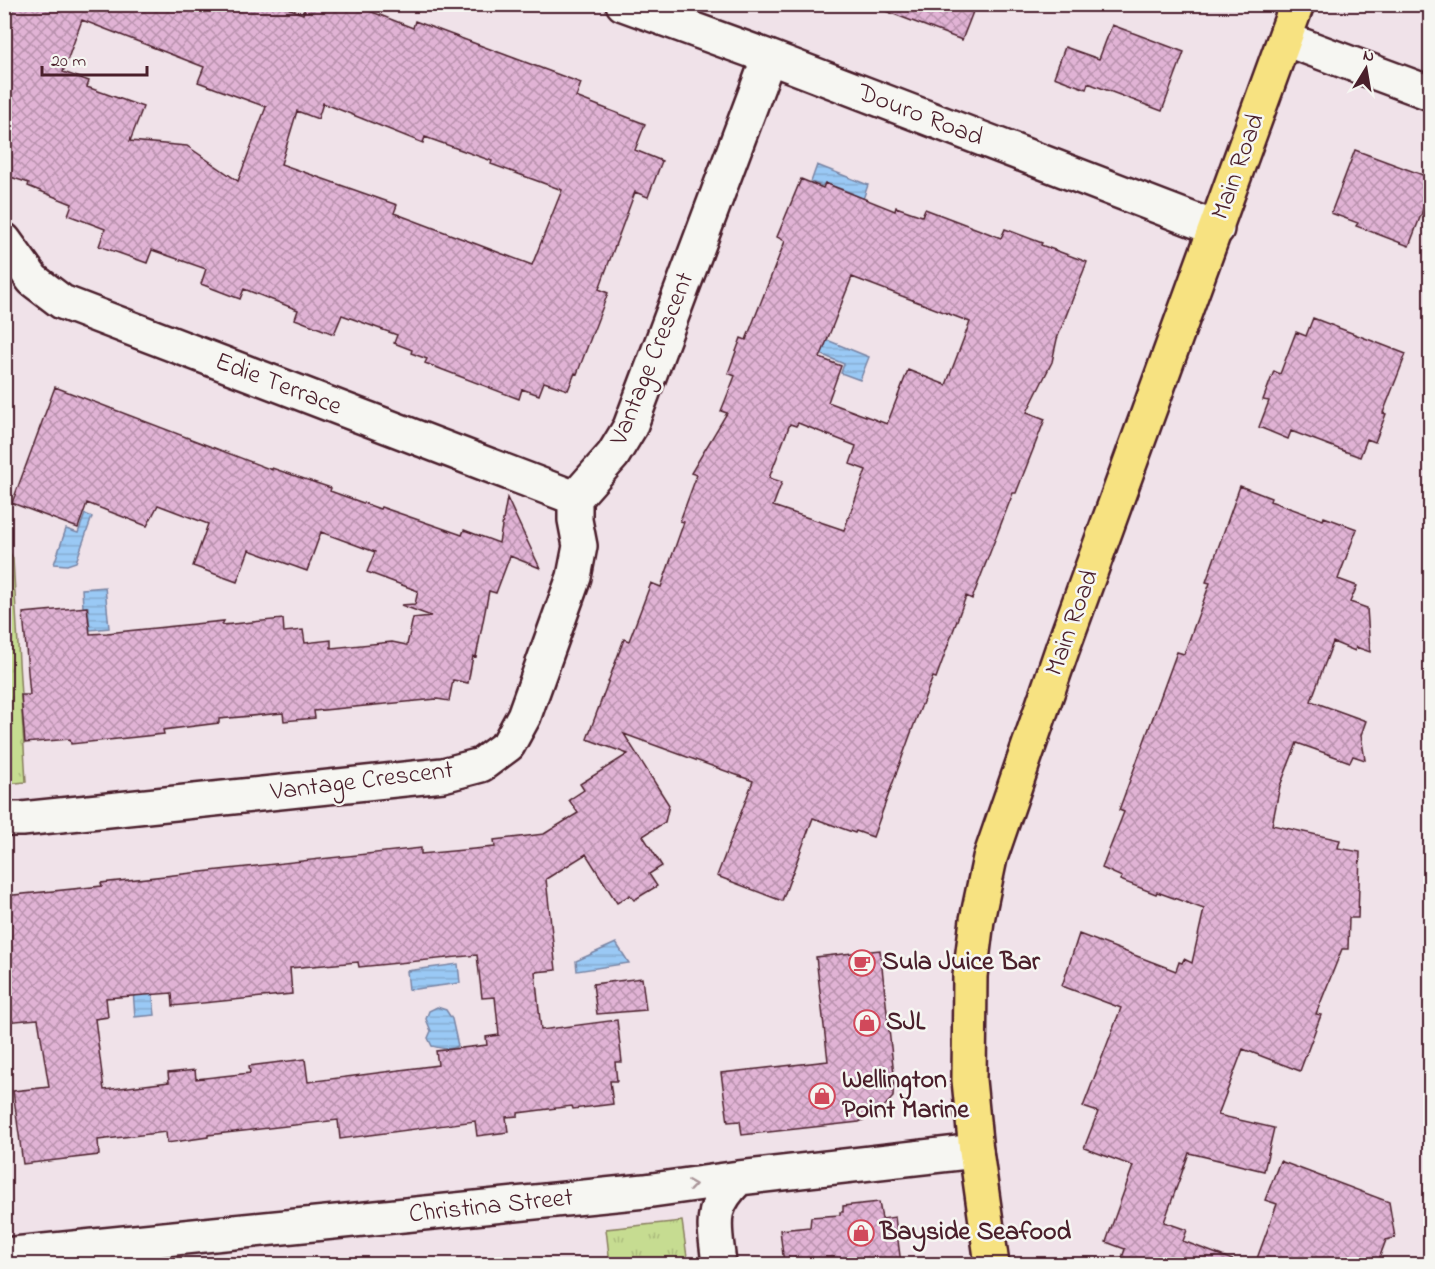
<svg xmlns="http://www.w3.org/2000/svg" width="1435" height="1269" viewBox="0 0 1435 1269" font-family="'Indie Flower',sans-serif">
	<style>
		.grass { fill: url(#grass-tufts); stroke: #887e5e; stroke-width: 1.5 }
		.water { fill: url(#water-rules); stroke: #7a85a4; stroke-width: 1.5 }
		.building { fill: url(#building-cross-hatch); stroke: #4a1f2b; stroke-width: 1.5; fill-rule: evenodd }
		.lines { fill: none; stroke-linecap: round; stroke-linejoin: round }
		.minor-casing { stroke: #4a1f2b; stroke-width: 38 }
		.major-casing { stroke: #4a1f2b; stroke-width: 38 }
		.minor { stroke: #f6f6f2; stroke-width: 33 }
		.major { stroke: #f7e281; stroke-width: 33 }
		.oneway { stroke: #a99598 }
		.labels { text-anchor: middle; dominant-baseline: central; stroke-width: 5; stroke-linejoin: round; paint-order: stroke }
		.street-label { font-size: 26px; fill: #4a1f2b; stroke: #f6f6f2 }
		.poi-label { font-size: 26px; font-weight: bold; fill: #4a1f2b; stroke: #f6f6f2; text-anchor: start }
	</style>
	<defs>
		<pattern id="grass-tufts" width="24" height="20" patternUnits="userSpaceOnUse" patternTransform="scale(1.5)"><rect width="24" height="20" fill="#c6dc91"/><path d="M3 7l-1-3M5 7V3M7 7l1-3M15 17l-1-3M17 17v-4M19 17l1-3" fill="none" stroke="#acbc7d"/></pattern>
		<pattern id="water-rules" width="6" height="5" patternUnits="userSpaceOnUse" patternTransform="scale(1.5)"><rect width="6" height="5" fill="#9ac9f5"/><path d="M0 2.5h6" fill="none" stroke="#86acd2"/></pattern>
		<pattern id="building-cross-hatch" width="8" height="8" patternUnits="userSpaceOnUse" patternTransform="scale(1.5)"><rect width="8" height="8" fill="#e1b3d5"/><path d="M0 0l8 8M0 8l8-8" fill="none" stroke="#b891ad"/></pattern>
	</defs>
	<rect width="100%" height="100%" fill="#f0e2e9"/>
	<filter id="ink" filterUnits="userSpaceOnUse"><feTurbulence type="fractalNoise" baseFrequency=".0167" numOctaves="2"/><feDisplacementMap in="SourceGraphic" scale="12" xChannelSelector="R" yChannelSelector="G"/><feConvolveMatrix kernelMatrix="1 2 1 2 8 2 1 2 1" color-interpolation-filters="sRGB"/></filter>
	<g filter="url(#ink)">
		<!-- grass -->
		<path class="grass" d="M4,541L13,559L26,782L5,784Z
			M682,1221L688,1264H610L606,1229Z"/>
		<!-- water -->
		<path class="water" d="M817,165L868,185L862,202L851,198L852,193L825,183L822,186L811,182Z
			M822,338L869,357L860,380L841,373L844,364L816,352Z
			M85,514L92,517L76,562L67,565L54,564L66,529L78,533Z
			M105,587L109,628L90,630L88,607H83L82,589Z
			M616,943L629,963L577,971L576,961Z
			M149,964L155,1015L135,1017L132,976Z
			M458,964L460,983L409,990L407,971Z
			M437,1007L446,1010L452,1019L458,1046C450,1051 440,1048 432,1046L428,1038L431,1031L426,1019L429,1011Z"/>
		<!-- building -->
		<path class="building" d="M4,4H277L303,14L306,4H352L413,28L415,21L581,83L576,97L645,124L635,150L662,161L648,197L635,192L599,289L608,293L577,374L575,373L568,390L544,382L539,395L522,389L519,399L425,363L427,359L411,353L412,350L394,343L397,335L342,315L334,334L295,319L298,310L244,289L240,299L201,284L206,269L152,250L147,263L99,246L105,229L68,215L72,204L28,186L29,183L4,175ZM82,20L204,67L198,82L266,107L238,181L187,146L130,141L143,107L87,87L89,81L63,72ZM323,103L423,143L425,137L492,161L491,164L562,190L532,265L394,213L397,205L281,164L297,111L318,119Z
			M876,4H976L962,40L875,7Z
			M1112,25L1184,52L1162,111L1088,83L1086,89L1054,77L1065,47L1099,59Z
			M1355,150L1431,178V189L1409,246L1356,226L1358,223L1331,213Z
			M801,179L823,188L825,183L895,211L896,207L922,216L925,209L1001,238L1005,229L1042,243L1041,245L1087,262L1057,339L1052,362L1027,412L1045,419L1040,432L1016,493H1013L972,599L966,596L936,678L933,677L915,722L873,837L856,831L855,833L813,818L782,901L717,876L753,781L624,734L669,805L665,822L643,836L662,866L649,874L657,886L634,900L630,895L617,903L586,854L546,879L556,970L535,972L541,1030L617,1020L622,1062H615L617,1081H610L613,1104L573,1109L572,1106L518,1113V1116L506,1117L508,1132L477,1136L475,1121L340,1139L338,1120L208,1135V1137L167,1143L166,1132L98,1140L99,1155L23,1164L13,1091L49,1087L38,1019L4,1022V896L102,886L101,883L421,848V854L495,847L494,840L544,834L578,813L569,800L584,790L580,784L628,754L587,739L624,639L629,641L651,583L661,587L684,522L680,521L697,475L691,473L727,413L721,411L735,376L728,373L741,338L746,340L785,241L777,237ZM852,277L970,322L946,385L908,370L887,424L828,402L841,366L820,358ZM798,423L856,446L850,464L866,470L844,530L773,506L782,482L769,478L790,424L796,426ZM477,955L482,998L495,997L499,1035L486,1037L487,1045L436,1051L438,1065L308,1082L305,1059L249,1066L250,1073L196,1079L195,1070L168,1073L169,1082L104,1090L95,1019L108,1017L106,998L172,993L173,1006L292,994L290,968L358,962L359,967Z
			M1313,318L1406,354L1383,413L1386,414L1375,442L1367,439L1360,457L1291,431L1288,439L1259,427L1269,401L1263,400L1274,371L1280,374L1296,332L1306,336Z
			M55,387L272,470V468L331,488L330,491L380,509L381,507L462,535L464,530L499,543L507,498L540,568L510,556L496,593L489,591L476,657L473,656L468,683L453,680L449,701L437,699L314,711L315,718L284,721L283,713L219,719V723L163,730L164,734L71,744L70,739L25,743L21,695H30L23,613L87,607L90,634L107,633L224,621L222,625L283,619L284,632L303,630L305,643L331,640V648L392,642L407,645L413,618L431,616L401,605L415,604L418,591L367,572L375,552L321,532L307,571L249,550L237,582L193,566L208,524L158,505L147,526L87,503L78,528L12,503Z
			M1240,486L1271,498L1270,501L1323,520L1324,517L1357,529L1338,579L1357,586L1350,602L1367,608L1370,652L1356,647L1355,651L1333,642L1311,701L1366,721L1361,735L1365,760L1353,756L1350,762L1297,743L1280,786L1272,825L1340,840L1338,848L1360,852L1358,918H1349L1348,949H1342L1316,1014L1321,1015L1300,1071L1243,1049L1218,1115L1274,1128L1264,1171L1189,1153L1164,1222L1187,1230L1183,1241L1238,1262V1264H1120L1125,1249L1106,1242L1133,1166L1084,1148L1098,1112L1083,1107L1121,1008L1062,986L1079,934L1176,971L1179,962L1182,963L1184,959L1192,963L1204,909L1157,892L1156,894L1120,880L1122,877L1102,868L1124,812L1119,810L1177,652L1184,654L1210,583L1206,582Z
			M880,950L894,1074L893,1097L878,1113L859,1122L742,1135L740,1121L728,1122L721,1073L828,1061L816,957Z
			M642,978L646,1010L597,1014L593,984Z
			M1280,1161L1389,1202L1395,1238L1386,1240L1377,1264H1255L1277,1204L1265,1200Z
			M879,1202L882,1219L895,1217L901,1264H784L780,1230L810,1227L811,1217L840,1215V1212H843V1206Z"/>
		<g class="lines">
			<!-- minor casing -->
			<g class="minor-casing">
				<path id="minor" d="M623,4L769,57L1217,229
					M1285,39L1430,93
					M4,240L33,280L62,302L575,498
					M4,819H22L443,775L481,765L508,745L524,716L574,577L580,546L575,520V498L613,455L630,427L769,57
					M4,1255L645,1191L739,1178L976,1151
					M719,1264C715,1224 707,1209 739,1178"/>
			</g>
			<!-- major casing -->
			<g class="major-casing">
				<path id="major" d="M992,1264L976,1151L969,1080L970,976L977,920L990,858L1062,650L1297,4"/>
			</g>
			<!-- minor -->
			<use href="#minor" class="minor"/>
			<!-- major -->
			<use href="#major" class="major"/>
		</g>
		<!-- one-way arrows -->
		<defs><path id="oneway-chevron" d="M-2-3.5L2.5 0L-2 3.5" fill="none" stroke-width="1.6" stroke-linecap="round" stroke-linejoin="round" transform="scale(1.5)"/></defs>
		<use class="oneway" href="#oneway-chevron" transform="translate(692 1185) rotate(-8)"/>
	</g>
	<!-- icons -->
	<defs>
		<g id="cafe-ring" transform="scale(1.35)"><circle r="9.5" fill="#f6f6f2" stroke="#d1495b" stroke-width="1.5"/><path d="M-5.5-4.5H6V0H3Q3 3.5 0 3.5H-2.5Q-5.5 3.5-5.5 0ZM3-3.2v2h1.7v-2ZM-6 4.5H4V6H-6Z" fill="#d1495b"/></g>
		<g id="shop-ring" transform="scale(1.35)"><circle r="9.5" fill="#f6f6f2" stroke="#d1495b" stroke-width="1.5"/><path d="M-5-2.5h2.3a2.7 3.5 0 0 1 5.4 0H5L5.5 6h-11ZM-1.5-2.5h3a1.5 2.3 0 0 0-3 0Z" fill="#d1495b"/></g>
	</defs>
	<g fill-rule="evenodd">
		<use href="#cafe-ring" x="862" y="963"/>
		<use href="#shop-ring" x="867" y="1023"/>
		<use href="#shop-ring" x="822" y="1096"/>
		<use href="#shop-ring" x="861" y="1233"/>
	</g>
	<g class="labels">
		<!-- street labels -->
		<g class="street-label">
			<text transform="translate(920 116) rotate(21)">Douro Road</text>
			<text transform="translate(1239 167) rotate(-70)">Main Road</text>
			<text transform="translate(653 359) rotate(-68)">Vantage Crescent</text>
			<text transform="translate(278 385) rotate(21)">Edie Terrace</text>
			<text transform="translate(1073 623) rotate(-70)">Main Road</text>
			<text transform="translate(362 782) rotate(-7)">Vantage Crescent</text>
			<text transform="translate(491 1207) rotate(-6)">Christina Street</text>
		</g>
		<!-- poi labels -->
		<g class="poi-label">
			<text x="882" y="963">Sula Juice Bar</text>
			<text x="886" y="1023">SJL</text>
			<text x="842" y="1081">Wellington<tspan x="842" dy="30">Point Marine</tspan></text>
			<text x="880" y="1233">Bayside Seafood</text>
		</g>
	</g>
	<!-- margin -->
	<rect width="1435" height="1269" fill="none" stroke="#f6f6f2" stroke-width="24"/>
	<rect x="12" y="12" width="1411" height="1245" fill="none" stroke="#4a1f2b" stroke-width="2" filter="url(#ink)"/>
	<!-- north arrow -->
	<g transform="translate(1366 69) rotate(11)" stroke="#f6f6f2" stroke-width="4.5" paint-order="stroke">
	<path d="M0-4.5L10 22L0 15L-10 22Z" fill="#4a1f2b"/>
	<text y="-9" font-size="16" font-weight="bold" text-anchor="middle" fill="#4a1f2b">N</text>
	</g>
	<!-- scale -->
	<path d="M42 66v9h105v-9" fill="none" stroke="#4a1f2b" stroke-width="3"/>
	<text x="51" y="66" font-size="18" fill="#4a1f2b" stroke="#f6f6f2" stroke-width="4.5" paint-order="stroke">20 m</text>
</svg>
